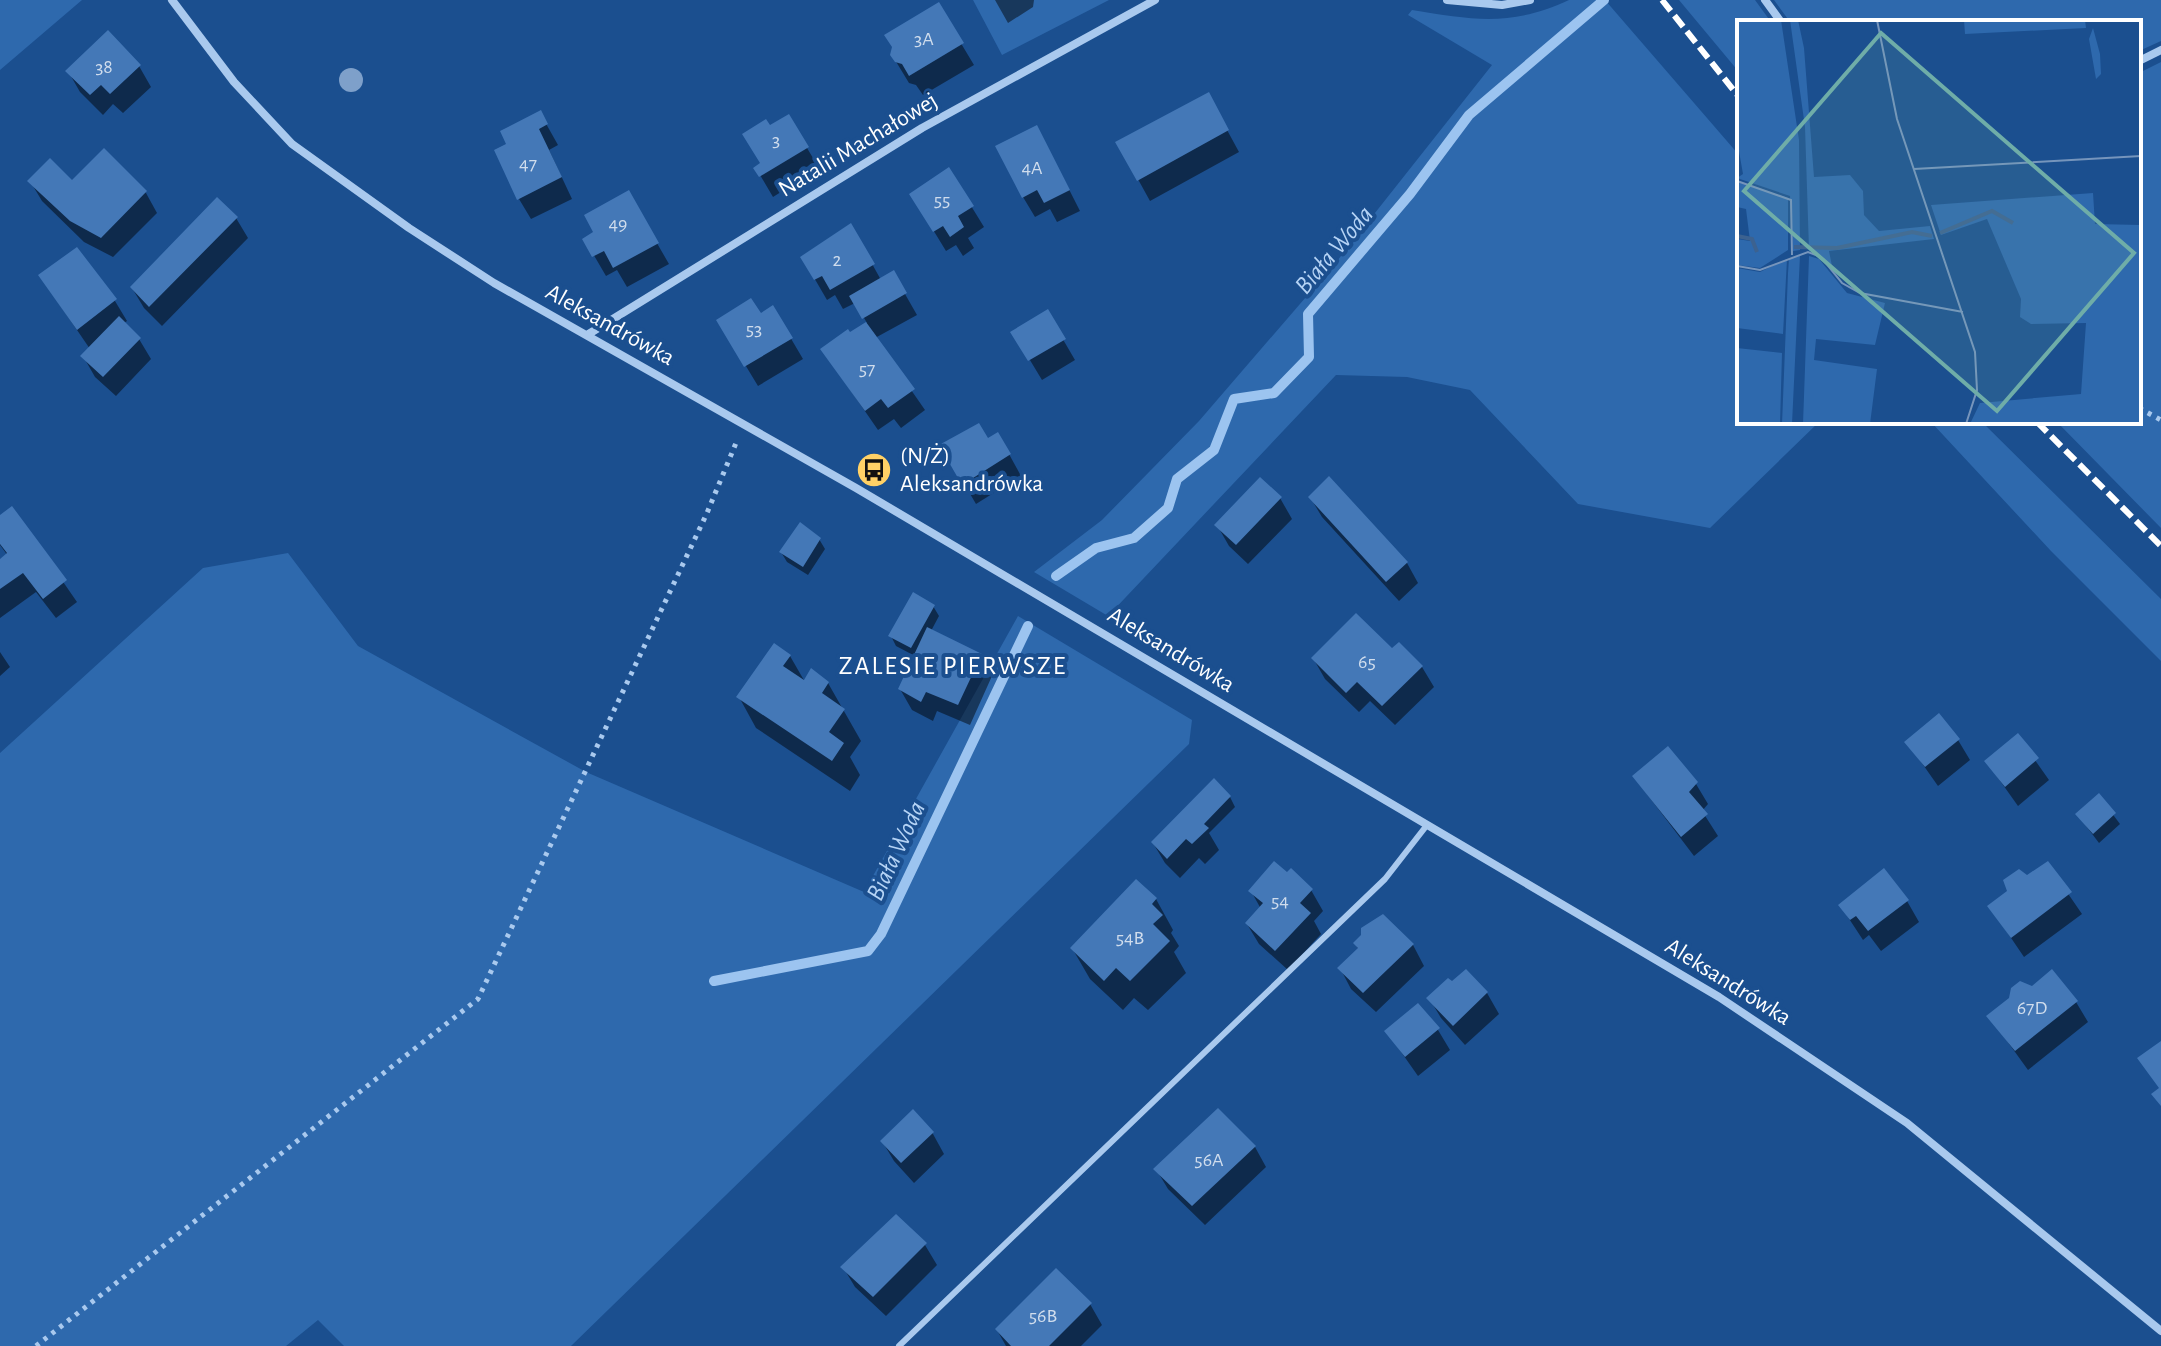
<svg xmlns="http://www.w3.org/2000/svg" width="2161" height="1346" viewBox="0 0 2161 1346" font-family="'Alegreya Sans',sans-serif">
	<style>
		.green { fill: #2e69ad }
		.shadow { fill: #0007 }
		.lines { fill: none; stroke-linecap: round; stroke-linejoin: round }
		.stream { stroke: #9cc4f0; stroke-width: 10 }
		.building { fill: #4478b7 }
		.path { stroke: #a9c9ee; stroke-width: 5; stroke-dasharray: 4 6; stroke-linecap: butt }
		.lane { stroke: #a9c9ee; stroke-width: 6 }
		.street { stroke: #a9c9ee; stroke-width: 8 }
		.rail { stroke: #fff; stroke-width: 6; stroke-dasharray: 14 6; stroke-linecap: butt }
		.tree { fill: #7ea0ca }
		.labels { text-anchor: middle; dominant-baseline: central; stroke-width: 8; stroke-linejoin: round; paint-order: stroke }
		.number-label { font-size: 20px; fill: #d0dded }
		.street-label { font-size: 24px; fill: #fff; stroke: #1b4f8f }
		.poi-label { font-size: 24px; fill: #fff; stroke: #1b4f8f; text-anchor: start }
		.water-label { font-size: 26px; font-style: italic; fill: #b5d3f5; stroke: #1b4f8f }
		.neighbourhood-label { font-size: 26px; letter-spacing: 2px; fill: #fff; stroke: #1b4f8f }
		.inset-river { fill: none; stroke: #3c6290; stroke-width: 4 }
		.inset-road { fill: none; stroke: #7695bc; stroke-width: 2 }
		.view { fill: #6fada8; fill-opacity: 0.15; stroke: #6fada8; stroke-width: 4 }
		.inset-edge { fill: none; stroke: #fff; stroke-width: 4 }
	</style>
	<rect width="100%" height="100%" fill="#1b4f8f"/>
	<!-- green -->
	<path class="green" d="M0,0H82L0,70Z
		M973,0H1109L1002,55Z
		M1569,0H1605L1739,155V422H1819L1710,528L1578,504L1470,390L1407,377L1336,375L1108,616L1034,572L1102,520L1199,421L1337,261L1492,65L1408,15L1412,10C1474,20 1510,27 1569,0Z
		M1679,0H1755L1771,22H1739V72Z
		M1774,0H2161V41L2139,51V22H1790Z
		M2161,62V528L2057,422H2139V73Z
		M1931,422H1982L2161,599V661L2051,551Z
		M288,553L358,646L586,772L864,892L1018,616L1192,720L1189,744L571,1346H344L318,1320L286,1346H0V753L203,568Z"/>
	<!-- shadow -->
	<path class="shadow" d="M995,0H1034L1033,7L1008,23Z
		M938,5L974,65L923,95L916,85L909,83L892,55Z
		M139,66L151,87L123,113L113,104L103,115L80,92L68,71Z
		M1208,95L1239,152L1150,201L1118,143Z
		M540,113L558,145L549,150L572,199L531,219L519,199L508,145Z
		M770,128L807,148L819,168L773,197L756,168L762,164Z
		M1048,148L1080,211L1057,222L1050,209L1035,217L1023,197Z
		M122,170L146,193L157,213L113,257L84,242L42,201L30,181L79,190Z
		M949,170L984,227L968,238L974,248L963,256L956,245L946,251L924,215Z
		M628,193L669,264L627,287L617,270L606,276L585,240L596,233Z
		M236,218L248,238L162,326L144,308L132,288Z
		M851,226L881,280L893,273L917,315L875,338L925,410L901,428L894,419L878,430L822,349L867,323L855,303L843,309L835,295L827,300L802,257Z
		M77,250L115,301L127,321L124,323L139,339L151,359L116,396L95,377L83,356L90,349L40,276Z
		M773,308L803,359L758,386L718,320L760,315Z
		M1047,312L1075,360L1042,380L1013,332Z
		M998,434L1021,476L976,504L942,446L987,441Z
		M1310,497L1407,563L1418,583L1399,601L1322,517Z
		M1280,498L1292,519L1248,564L1229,546L1217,525Z
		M12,508L77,602L56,618L36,592L0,618V561L8,556L0,545V518Z
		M819,539L825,549L808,575L787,562L781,552Z
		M933,606L939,616L931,631L980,655L992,676L970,725L937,711L933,721L912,710L900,689L915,656L896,646L891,636Z
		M1392,651L1422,667L1434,687L1395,725L1370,701L1359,712L1325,679L1313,658Z
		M0,652L10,667L0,676Z
		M790,656L805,682L828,683L861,741L850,757L860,775L850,791L756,728L739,697Z
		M2018,736L2049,780L2018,806L1986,761Z
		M1958,740L1970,760L1938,786L1907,742Z
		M1634,777L1696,784L1708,804L1702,811L1718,836L1694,856Z
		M2099,796L2120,824L2099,843L2077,814Z
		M1230,797L1235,807L1209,833L1219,850L1205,864L1199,858L1180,878L1165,863L1153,843Z
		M2047,863L2082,914L2024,957L1990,907L2009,892L2005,884L2019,871L2027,878Z
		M1311,890L1323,911L1314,921L1321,934L1288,970L1259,944L1247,924L1261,909L1251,891Z
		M1156,899L1173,930L1171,933L1179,946L1174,952L1186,973L1148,1010L1134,998L1123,1010L1090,979L1072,948Z
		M1907,901L1919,922L1881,951L1869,935L1863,940L1840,905Z
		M1355,943L1413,945L1424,966L1376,1012L1351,989L1340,968L1359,950Z
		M1466,972L1487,993L1499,1014L1465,1045L1441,1018L1429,998Z
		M2076,1002L2088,1022L2028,1070L1989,1016Z
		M1438,1030L1450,1050L1418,1076L1387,1032Z
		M913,1112L933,1134L944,1154L914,1183L894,1161L882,1141Z
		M1255,1147L1266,1167L1205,1225L1168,1189L1156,1169Z
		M896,1216L925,1245L937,1265L886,1316L855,1287L843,1267Z
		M1090,1304L1102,1325L1081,1346H1006L997,1330Z"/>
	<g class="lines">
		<!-- stream -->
		<path class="stream" d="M1056,576L1096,548L1134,538L1168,508L1177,479L1214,450L1234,399L1274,393L1309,357L1308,314L1410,194L1469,115L1604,0
			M714,981L868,951L881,934L1028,626"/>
	</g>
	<!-- building -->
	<path class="building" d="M939,2L964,43L909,76L902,64L895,62L890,55L892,47L884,35Z
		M108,30L141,65L110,94L101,85L90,95L65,71Z
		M1209,92L1229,130L1137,181L1115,142Z
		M541,110L548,124L539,129L562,177L517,200L494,150L506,144L500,131Z
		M789,114L809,147L759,177L753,168L760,163L742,134L766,119L770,125Z
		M1037,125L1070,190L1044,203L1037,190L1022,198L995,146Z
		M104,148L147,191L101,238L70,221L27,181L50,158L72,180Z
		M949,167L974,206L958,216L964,227L950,237L943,226L933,232L909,194Z
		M629,190L659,243L613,268L604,251L592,257L582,239L593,232L584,215Z
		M217,197L238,217L149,307L130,287Z
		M851,223L875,264L830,290L822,276L814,280L800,257Z
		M77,247L117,299L77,330L38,275Z
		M894,270L907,293L862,319L849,296Z
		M751,298L761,313L773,305L793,338L744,367L716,320Z
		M1048,309L1066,339L1028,361L1010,332Z
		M119,316L141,338L103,377L80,356Z
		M866,322L915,389L888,408L881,399L865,411L820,349L848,329L850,332Z
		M979,423L988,438L998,432L1011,454L962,485L939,445Z
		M1329,476L1408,562L1386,582L1308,497Z
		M1260,477L1282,497L1236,545L1214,525Z
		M12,506L67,580L43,599L23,573L0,589V559L7,553L0,544V515Z
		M800,522L821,538L803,567L779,552Z
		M913,592L935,605L911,648L888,636Z
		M1356,613L1392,648L1399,642L1423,666L1382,706L1357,682L1346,693L1311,658Z
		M927,627L982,654L958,705L926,692L921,702L898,689Z
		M774,643L791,655L783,666L804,680L811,668L829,682L822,693L845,709L829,732L844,743L832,761L736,697Z
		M1939,713L1960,739L1925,767L1904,742Z
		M2018,733L2039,758L2005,787L1984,761Z
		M1668,746L1698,782L1689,792L1708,814L1681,837L1632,776Z
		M1214,778L1231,796L1204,824L1209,828L1192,844L1186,839L1167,859L1151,842Z
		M2099,793L2116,813L2093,834L2075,814Z
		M1274,861L1287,872L1291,868L1313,889L1300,903L1311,913L1275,951L1245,923L1263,903L1248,891Z
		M2048,861L2072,892L2011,938L1987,906L2007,891L2003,880L2019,869L2027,875Z
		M1884,868L1909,900L1868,931L1856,916L1850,920L1838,905Z
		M1136,879L1157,898L1152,904L1163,915L1153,924L1170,941L1130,981L1116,968L1104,981L1070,948Z
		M1383,914L1414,944L1363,993L1337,968L1358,948L1353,943L1361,935V928Z
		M1466,969L1488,992L1453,1026L1426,998L1448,978L1452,981Z
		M2052,969L2078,1001L2015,1051L1986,1016L2009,998L2011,988L2020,981L2032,986Z
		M1418,1003L1440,1028L1405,1057L1384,1031Z
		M2161,1041V1106L2151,1094L2159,1088L2137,1058Z
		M1218,1108L1256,1146L1192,1206L1153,1169Z
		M913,1109L934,1132L901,1163L880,1141Z
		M896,1214L927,1243L873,1297L840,1267Z
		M1056,1268L1092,1303L1049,1346H1011L995,1329Z"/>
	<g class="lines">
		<!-- path -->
		<path class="path" d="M2139,408L2161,420
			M36,1346L478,999L707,513L736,443"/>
		<!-- lane -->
		<path class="lane" d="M899,1346L1385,879L1427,825"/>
		<!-- street -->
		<path class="street" d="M172,0L234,82L292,144L409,228L494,283L856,488L1719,997L1907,1123L2161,1331
			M1447,0L1502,5L1530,0
			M1765,0L1781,22
			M2139,61L2161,50
			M587,335L922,128L1155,0"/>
		<!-- rail -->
		<path class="rail" d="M1662,0L1739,97
			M2037,422L2161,546"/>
	</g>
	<!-- trees -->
	<circle class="tree" cx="351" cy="80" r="12"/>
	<!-- icons -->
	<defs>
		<g id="bus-disc" transform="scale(1.8)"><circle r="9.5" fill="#ffd166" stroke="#1b4f8f"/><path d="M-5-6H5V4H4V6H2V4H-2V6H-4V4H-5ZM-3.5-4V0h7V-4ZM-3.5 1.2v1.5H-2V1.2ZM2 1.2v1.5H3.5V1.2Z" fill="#111"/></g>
	</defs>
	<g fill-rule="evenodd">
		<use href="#bus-disc" x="874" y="470"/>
	</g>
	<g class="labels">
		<!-- number labels -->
		<g class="number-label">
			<text x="924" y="39">3A</text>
			<text x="104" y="67">38</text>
			<text x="776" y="140">3</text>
			<text x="528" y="164">47</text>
			<text x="1032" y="168">4A</text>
			<text x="942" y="200">55</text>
			<text x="618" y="224">49</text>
			<text x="837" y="260">2</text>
			<text x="754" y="329">53</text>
			<text x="867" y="369">57</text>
			<text x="1367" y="662">65</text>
			<text x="1280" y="901">54</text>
			<text x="1130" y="938">54B</text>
			<text x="2032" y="1008">67D</text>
			<text x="1209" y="1160">56A</text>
			<text x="1043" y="1316">56B</text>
		</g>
		<!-- street labels -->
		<g class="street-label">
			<text transform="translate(858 145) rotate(-31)">Natalii Machałowej</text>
			<text transform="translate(610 325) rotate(29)">Aleksandrówka</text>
			<text transform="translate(1171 650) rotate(31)">Aleksandrówka</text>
			<text transform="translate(1728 982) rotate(32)">Aleksandrówka</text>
		</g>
		<!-- poi labels -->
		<g class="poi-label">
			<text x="900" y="456">(N/Ż)<tspan x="900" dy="28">Aleksandrówka</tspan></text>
		</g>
		<!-- water labels -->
		<g class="water-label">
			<text transform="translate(1334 250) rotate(-50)">Biała Woda</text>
			<text transform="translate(896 851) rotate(-65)">Biała Woda</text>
		</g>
		<!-- neighbourhood labels -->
		<g class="neighbourhood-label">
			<text x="953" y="666">ZALESIE PIERWSZE</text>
		</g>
	</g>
	<!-- overview -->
	<g transform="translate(1737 20)">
		<rect width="404" height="404" fill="#1b4f8f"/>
		<path d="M0,0H44L62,120L63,230L56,231L53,176L0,158L6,154L0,120ZM53,0H61L67,28L77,157L113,155L126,171L127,195L142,211L193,206L197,219L92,231L95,246L72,230L68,107ZM227,0H348L349,8L228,14ZM356,8L363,34L364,54L359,59L352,19ZM0,162L51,178V230L23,248L0,245V219L13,221L9,189L0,187ZM356,173L358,204L404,205V404H233L243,383L344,374L349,303L294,304L283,297L284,279L250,199L204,215L194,185ZM63,235L55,404H45L51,253L52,239ZM72,236L82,239L110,273L148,283L138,325L79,319L77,340L140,349L133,404H66ZM50,239L46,314L0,308V248L23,252ZM0,328L45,333L43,404H0Z" fill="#2e69ad"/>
		<path class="inset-river" d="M203,213L255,191L276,203M0,216L15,219L20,232M57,227L100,228L175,212L195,216"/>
		<path class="inset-road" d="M140,0L160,99L238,332L240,370L229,404M177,149L404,136M0,161L54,180L55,235M0,246L23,250L71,232L84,237L105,263L123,273L226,292"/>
		<path class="view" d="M144,13L397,233L260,391L7,171Z"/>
		<rect width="404" height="404" class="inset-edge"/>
	</g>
</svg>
